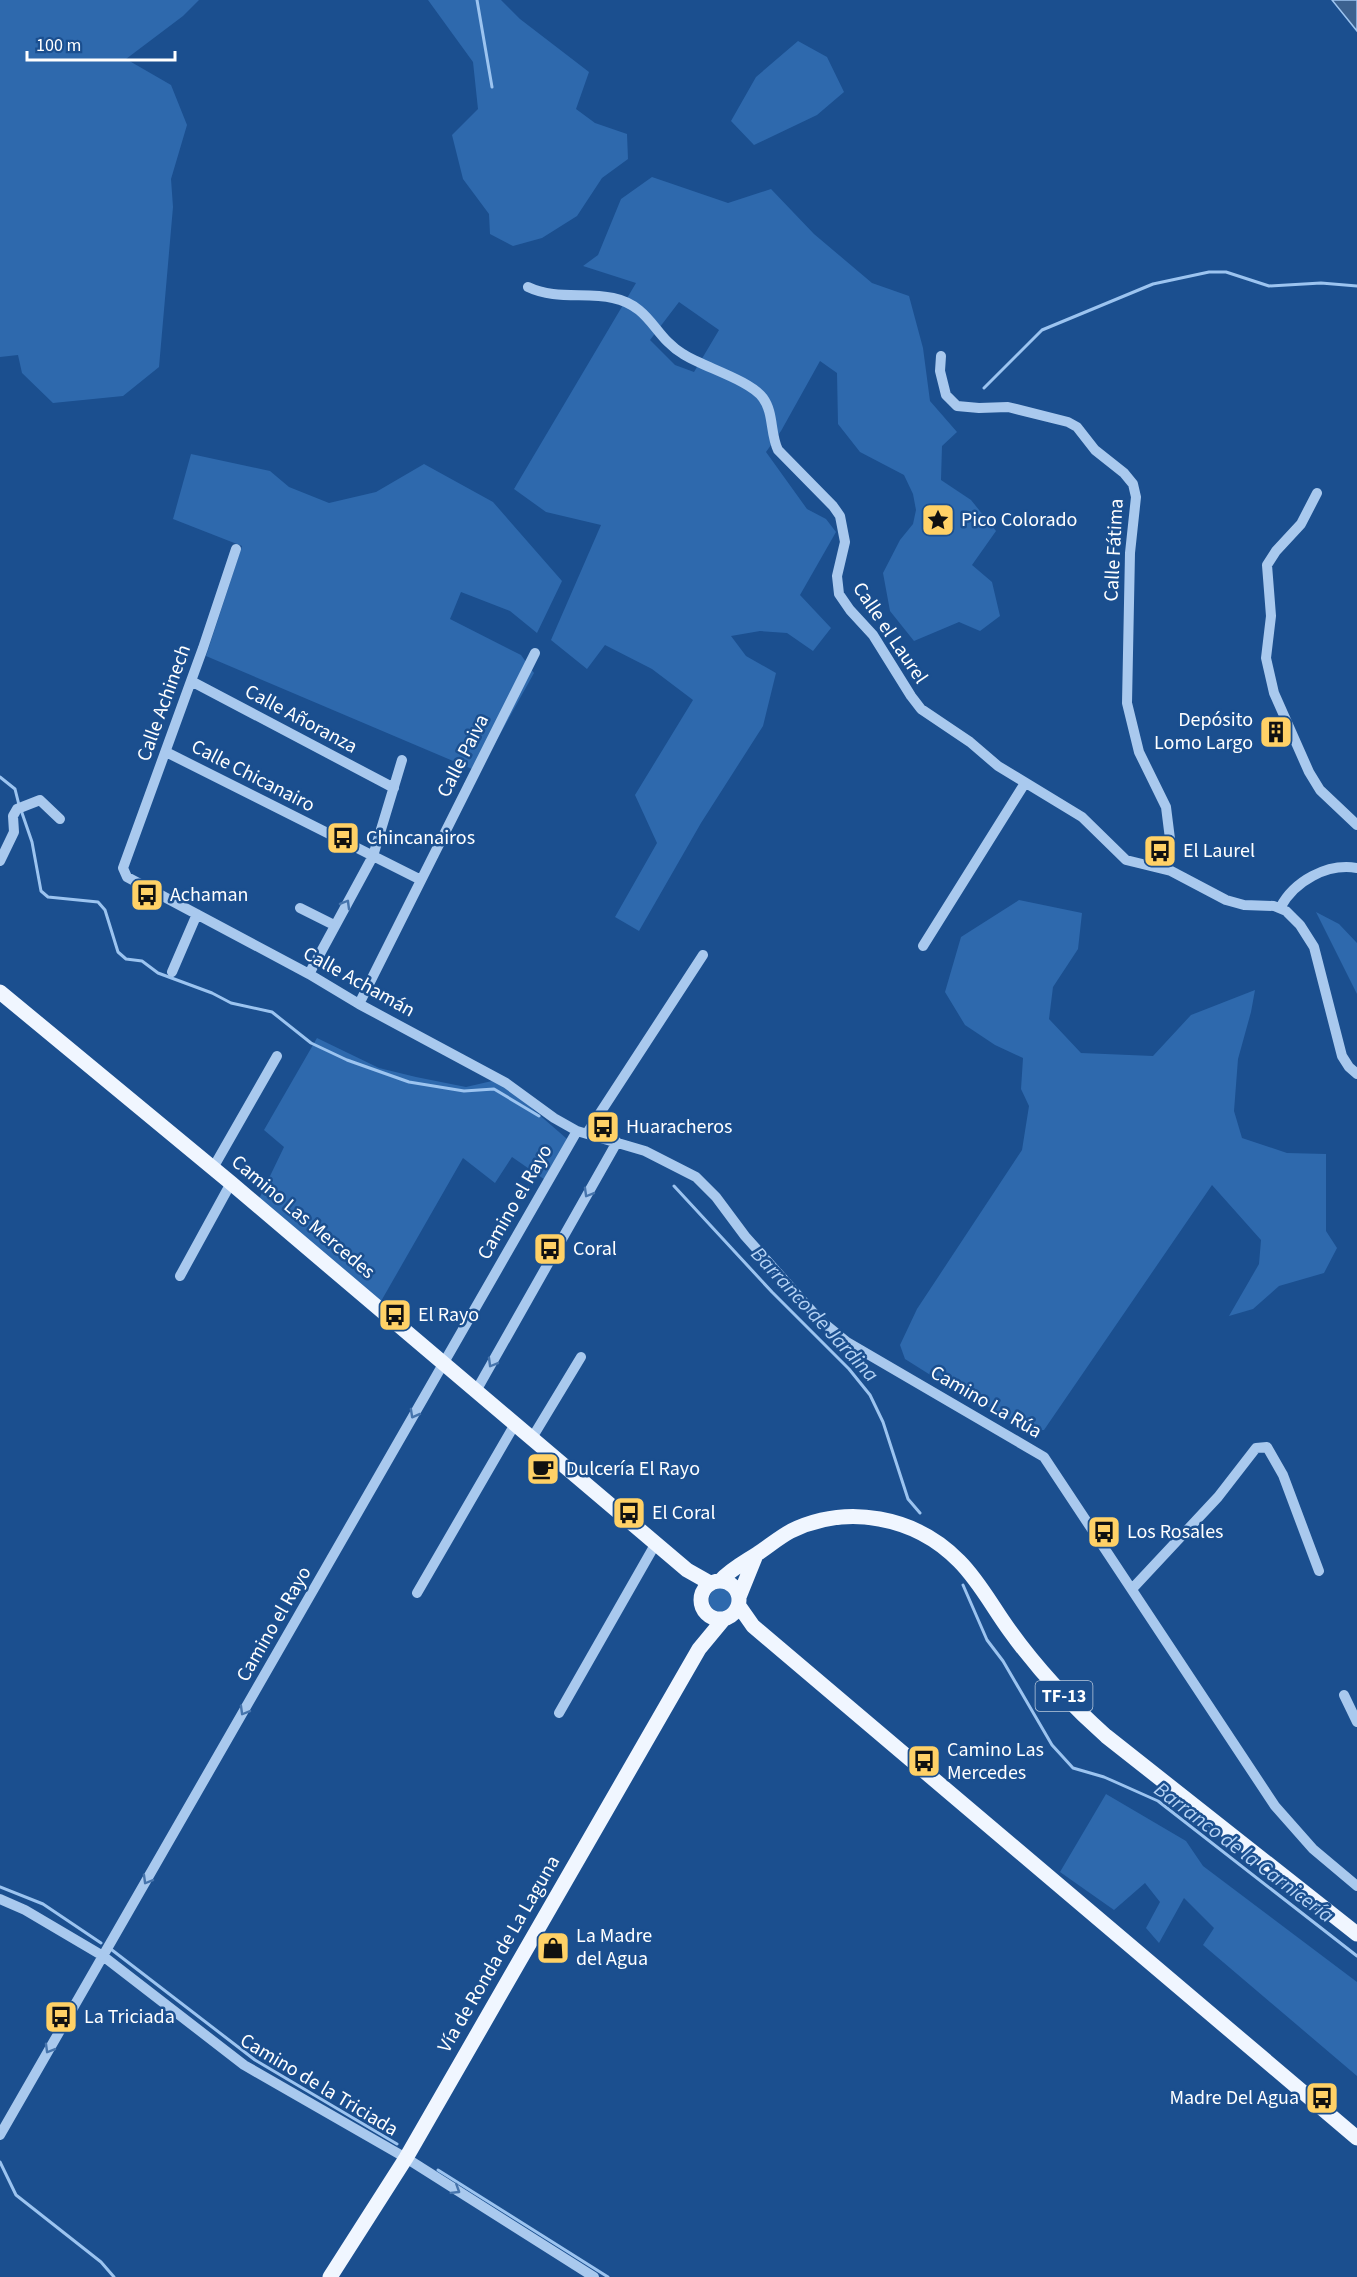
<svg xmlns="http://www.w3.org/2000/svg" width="1357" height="2277" viewBox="0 0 1357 2277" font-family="'Source Sans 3',sans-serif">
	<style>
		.green { fill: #2e69ad; fill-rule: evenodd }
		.water { fill: #3c6290; stroke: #9cc4f0; stroke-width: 1.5 }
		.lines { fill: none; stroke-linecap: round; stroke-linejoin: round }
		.stream { stroke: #9cc4f0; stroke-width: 3 }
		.minor { stroke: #a9c9ee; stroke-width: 10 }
		.major { stroke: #f0f6ff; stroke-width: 15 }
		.oneway { stroke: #4674ac }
		.labels { text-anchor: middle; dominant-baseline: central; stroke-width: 5; stroke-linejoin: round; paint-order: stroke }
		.shield { fill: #1b4f8f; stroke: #bbcadd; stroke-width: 1.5 }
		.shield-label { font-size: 18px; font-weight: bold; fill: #fff }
		.poi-label { font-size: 20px; fill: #fff; stroke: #1b4f8f; text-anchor: start }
		.street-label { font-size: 20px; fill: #fff; stroke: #1b4f8f }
		.water-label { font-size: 21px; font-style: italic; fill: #b5d3f5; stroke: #1b4f8f }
	</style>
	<rect width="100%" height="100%" fill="#1b4f8f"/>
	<!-- green -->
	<path class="green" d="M0,0H199L183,16L126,59L171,85L187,125L171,179L173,207L159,367L123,396L53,403L22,373L18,355L0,357Z
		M428,0H501L520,19L589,72L576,109L595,123L627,134L628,159L602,178L577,216L542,238L513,246L490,234L489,214L463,179L452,135L478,109L473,62Z
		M798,41L827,57L844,92L817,115L754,145L731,121L756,77Z
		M652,177L728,203L771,189L814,234L872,283L909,296L923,348L930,401L957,432L942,446L941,480L971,500L996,531L972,565L992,582L1000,616L980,631L959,622L914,641L890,611L883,573L900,540L913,524L916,510L913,494L904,475L860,452L838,424L837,373L820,361L781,431L766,452L807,509L826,519L836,532L800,595L831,628L813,651L787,633L760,631L731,636L746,656L776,673L763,726L701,823L639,931L615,917L657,843L635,795L693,700L652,669L605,645L587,669L551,640L601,525L546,512L514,489L636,283L583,266L598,255L621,199ZM679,302L719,330L694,372L675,365L650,340Z
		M191,454L270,471L289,487L329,503L376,492L424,464L493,502L562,581L537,633L510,611L461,592L450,619L521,655L534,673L479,772L206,656L242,546L173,519Z
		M1019,900L1082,913L1078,949L1053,987L1049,1019L1081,1053L1153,1056L1191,1015L1255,990L1251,1012L1238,1059L1234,1111L1242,1138L1287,1153L1326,1154V1231L1337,1248L1324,1273L1279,1286L1253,1309L1229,1316L1259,1264L1261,1240L1212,1185L1044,1430H1034L1007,1418L993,1409L959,1393L905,1359L900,1345L917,1309L1022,1150L1029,1106L1021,1089L1023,1058L995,1045L965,1025L945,992L961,937Z
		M1316,912L1339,924L1357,943V994Z
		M317,1038L379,1068L416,1077L466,1087L492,1081L507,1087L574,1145L551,1184L512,1157L495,1183L463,1158L380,1303L258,1201L284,1147L264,1130Z
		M709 1600a12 12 0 1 1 24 0a12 12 0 1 1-24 0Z
		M1106,1794L1186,1841L1203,1866L1357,1982V2076L1203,1945L1214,1928L1184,1898L1159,1943L1146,1928L1160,1902L1145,1883L1114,1910L1060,1872Z"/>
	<!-- water -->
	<path class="water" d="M1332,0H1357V31Z"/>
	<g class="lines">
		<!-- stream -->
		<path class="stream" d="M477,0L492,87
			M984,388L1042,330L1153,284L1209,272H1226L1269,286L1321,283L1357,286
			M0,777L15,789L19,805
			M21,810L32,842L41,891L48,897L98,902L105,910L118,952L126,959L142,961L158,973L212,993L231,1003L272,1012L311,1043L347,1060L409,1082L464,1091L494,1089L539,1116
			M674,1186L772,1292L849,1369L870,1395L883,1422L908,1499L920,1513
			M963,1585L987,1640L1003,1661L1052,1745L1073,1768L1104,1777L1158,1801L1357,1956
			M0,1887L43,1904L101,1943
			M112,1950L255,2060L397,2144
			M0,2162L16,2195L101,2262L114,2277
			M438,2170L608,2277"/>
		<!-- minor -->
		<path class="minor" d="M528,287C555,300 585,292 613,298C651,306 654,337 683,354C703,367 750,380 763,398C774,413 770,434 778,450L833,506L840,516L845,542L837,576L839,594L850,610L873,635L911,696L921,709L970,742L998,766L1082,817L1126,860L1171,871L1226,900L1244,905L1274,906L1286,911L1300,925L1314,947L1342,1056L1349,1067L1357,1074
			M941,356L940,371L946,395L957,406L979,408L1008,407L1068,422L1077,427L1095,450L1124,473L1133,484L1136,497L1130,553L1127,703L1139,752L1166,807L1170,839L1166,869
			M1317,493L1301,524L1276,551L1267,565L1271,616L1266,658L1274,693L1309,772L1320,790L1357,825
			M236,549L203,648L123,868L127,877L309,974L359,1004L506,1083L554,1118L577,1131L645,1151L696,1177L716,1197L745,1236L819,1319L847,1342L1044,1457L1275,1806L1313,1849L1357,1886
			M191,681L394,788
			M166,752L421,880
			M0,861L14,832L13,816L17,809L40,800L60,819
			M300,908L334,925
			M1280,908C1294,881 1327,863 1357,868
			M923,946L1025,783
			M172,972L197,914
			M309,974L373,856L402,760
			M359,1004L535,653
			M587,1133L703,955
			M213,1168L277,1056
			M180,1276L231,1183
			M476,1391L617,1142
			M532,1438L581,1357
			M1132,1589L1218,1497L1256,1448L1267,1447L1283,1475L1319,1571
			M417,1593L515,1424
			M1344,1695L1357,1722
			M559,1713L656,1543
			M0,1899L25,1910L103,1956L244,2065L406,2158L594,2277
			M0,2135L577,1131"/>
		<!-- major -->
		<path class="major" d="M0,992L231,1183L687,1570L710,1583
			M701 1600a19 19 0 1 1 38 0a19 19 0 1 1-38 0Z
			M720,1581C731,1569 743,1563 757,1554C768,1547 778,1538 791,1531C847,1504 915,1516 959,1561C980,1582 993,1608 1010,1631C1038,1670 1070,1704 1106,1736L1357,1934
			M739,1597L756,1555
			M739,1606L753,1626L1357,2138
			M330,2277L406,2158L699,1649L723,1620"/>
	</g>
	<!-- one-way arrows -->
	<defs><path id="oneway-chevron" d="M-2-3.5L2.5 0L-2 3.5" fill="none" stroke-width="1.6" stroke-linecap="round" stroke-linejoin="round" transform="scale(1.5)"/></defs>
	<g class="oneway">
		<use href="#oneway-chevron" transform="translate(346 904) rotate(-60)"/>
		<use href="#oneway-chevron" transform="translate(588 1193) rotate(120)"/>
		<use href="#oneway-chevron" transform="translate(492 1363) rotate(120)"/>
		<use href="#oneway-chevron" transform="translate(414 1414) rotate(119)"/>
		<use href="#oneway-chevron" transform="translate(244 1711) rotate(120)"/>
		<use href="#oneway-chevron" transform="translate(147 1880) rotate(120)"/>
		<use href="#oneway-chevron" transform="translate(49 2049) rotate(120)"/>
		<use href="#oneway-chevron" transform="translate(456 2190) rotate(32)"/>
	</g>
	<!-- icons -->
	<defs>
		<g id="sight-square" transform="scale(1.725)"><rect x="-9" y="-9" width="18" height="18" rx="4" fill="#ffd166" stroke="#1b4f8f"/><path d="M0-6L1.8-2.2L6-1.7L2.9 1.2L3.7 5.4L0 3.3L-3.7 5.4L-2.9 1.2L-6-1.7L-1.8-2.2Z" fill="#111"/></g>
		<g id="building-square" transform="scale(1.725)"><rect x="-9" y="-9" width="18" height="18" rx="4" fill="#ffd166" stroke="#1b4f8f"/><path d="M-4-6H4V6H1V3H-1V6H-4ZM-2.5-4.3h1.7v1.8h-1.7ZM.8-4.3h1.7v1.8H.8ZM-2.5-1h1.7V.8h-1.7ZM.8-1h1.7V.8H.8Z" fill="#111"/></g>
		<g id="bus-square" transform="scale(1.725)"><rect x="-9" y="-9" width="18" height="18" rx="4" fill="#ffd166" stroke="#1b4f8f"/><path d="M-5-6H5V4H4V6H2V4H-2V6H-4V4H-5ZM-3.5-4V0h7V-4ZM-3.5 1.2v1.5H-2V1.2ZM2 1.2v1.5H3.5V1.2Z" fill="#111"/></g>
		<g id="cafe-square" transform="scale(1.725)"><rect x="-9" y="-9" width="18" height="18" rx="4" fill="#ffd166" stroke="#1b4f8f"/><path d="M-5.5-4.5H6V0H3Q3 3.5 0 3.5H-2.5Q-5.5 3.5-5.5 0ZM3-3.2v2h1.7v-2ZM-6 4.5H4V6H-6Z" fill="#111"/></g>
		<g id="shop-square" transform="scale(1.725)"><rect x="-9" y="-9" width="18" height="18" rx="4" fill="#ffd166" stroke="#1b4f8f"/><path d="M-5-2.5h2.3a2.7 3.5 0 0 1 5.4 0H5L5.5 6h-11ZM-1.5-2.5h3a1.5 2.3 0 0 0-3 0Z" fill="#111"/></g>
	</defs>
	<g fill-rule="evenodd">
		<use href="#sight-square" x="938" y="520"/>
		<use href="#building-square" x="1276" y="732"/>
		<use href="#bus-square" x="343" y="838"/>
		<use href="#bus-square" x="1160" y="851"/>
		<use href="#bus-square" x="147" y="895"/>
		<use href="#bus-square" x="603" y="1127"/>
		<use href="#bus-square" x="550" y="1249"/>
		<use href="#bus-square" x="395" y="1315"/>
		<use href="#cafe-square" x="543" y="1469"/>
		<use href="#bus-square" x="629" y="1513"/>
		<use href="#bus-square" x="1104" y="1532"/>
		<use href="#bus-square" x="924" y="1761"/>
		<use href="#shop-square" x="553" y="1948"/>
		<use href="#bus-square" x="61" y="2017"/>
		<use href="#bus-square" x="1322" y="2098"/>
	</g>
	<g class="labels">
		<!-- shield labels -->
		<rect class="shield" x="1035.5" y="1681" width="57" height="30" rx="4.5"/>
		<g class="shield-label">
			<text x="1064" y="1696">TF-13</text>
		</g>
		<!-- poi labels -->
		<g class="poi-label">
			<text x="961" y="520">Pico Colorado</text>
			<text x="1253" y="720" text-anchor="end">Depósito<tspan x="1253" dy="23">Lomo Largo</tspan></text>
			<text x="366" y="838">Chincanairos</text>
			<text x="1183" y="851">El Laurel</text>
			<text x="170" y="895">Achaman</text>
			<text x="626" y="1127">Huaracheros</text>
			<text x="573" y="1249">Coral</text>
			<text x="418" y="1315">El Rayo</text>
			<text x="566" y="1469">Dulcería El Rayo</text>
			<text x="652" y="1513">El Coral</text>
			<text x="1127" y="1532">Los Rosales</text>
			<text x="947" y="1750">Camino Las<tspan x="947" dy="23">Mercedes</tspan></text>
			<text x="576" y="1936">La Madre<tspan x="576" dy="23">del Agua</tspan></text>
			<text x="84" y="2017">La Triciada</text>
			<text x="1299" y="2098" text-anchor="end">Madre Del Agua</text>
		</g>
		<!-- street labels -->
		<g class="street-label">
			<text transform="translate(1114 550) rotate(-87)">Calle Fátima</text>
			<text transform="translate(890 633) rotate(56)">Calle el Laurel</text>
			<text transform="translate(164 703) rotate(-70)">Calle Achinech</text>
			<text transform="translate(301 719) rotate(28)">Calle Añoranza</text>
			<text transform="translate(463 756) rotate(-63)">Calle Paiva</text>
			<text transform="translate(253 776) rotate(27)">Calle Chicanairo</text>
			<text transform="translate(359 982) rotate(29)">Calle Achamán</text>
			<text transform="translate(515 1202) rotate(-60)">Camino el Rayo</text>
			<text transform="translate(303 1217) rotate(40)">Camino Las Mercedes</text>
			<text transform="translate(986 1402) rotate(30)">Camino La Rúa</text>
			<text transform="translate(274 1624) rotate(-60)">Camino el Rayo</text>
			<text transform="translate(499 1954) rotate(-60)">Vía de Ronda de La Laguna</text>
			<text transform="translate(319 2085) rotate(31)">Camino de la Triciada</text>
		</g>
		<!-- water labels -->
		<g class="water-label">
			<text transform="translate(815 1314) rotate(47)">Barranco de Jardina</text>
			<text transform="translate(1244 1852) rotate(37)">Barranco de la Carnicería</text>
		</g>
	</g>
	<!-- scale -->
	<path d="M27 51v9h148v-9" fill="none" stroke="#ffffff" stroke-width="3"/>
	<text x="36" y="51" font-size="18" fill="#ffffff" stroke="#1b4f8f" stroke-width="4.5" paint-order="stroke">100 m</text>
</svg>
